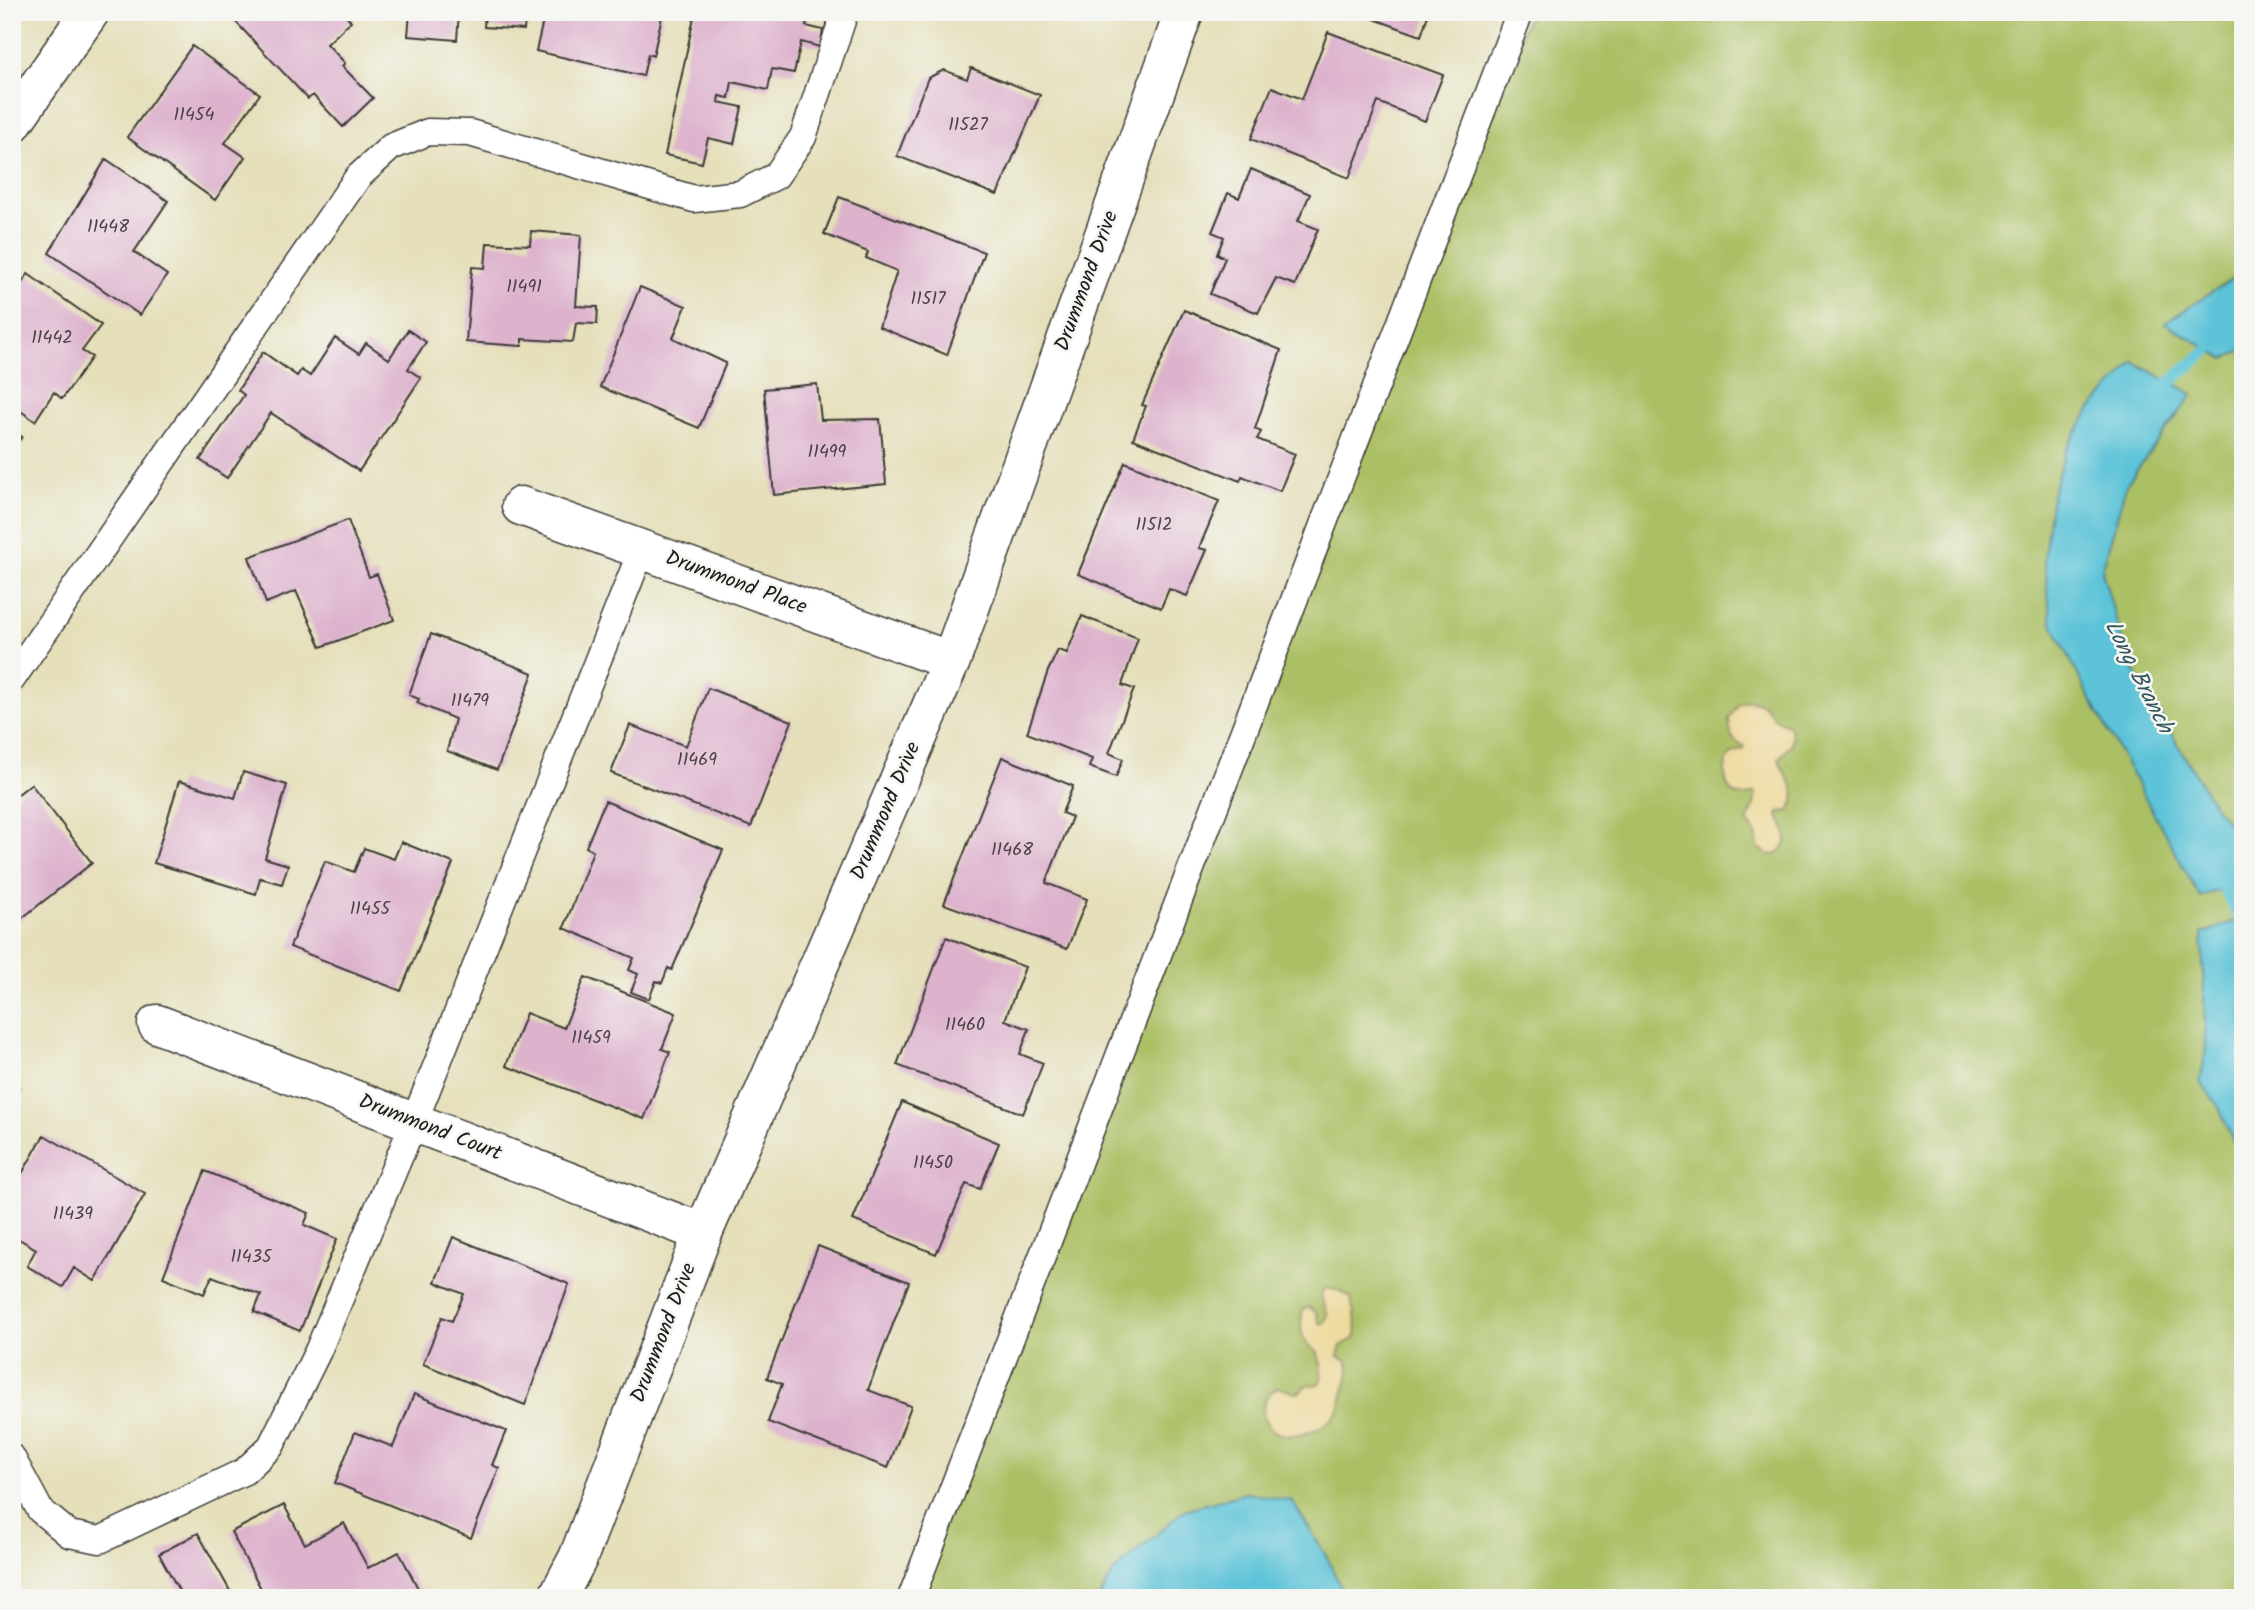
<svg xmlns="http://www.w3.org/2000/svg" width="2255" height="1610" viewBox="0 0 2255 1610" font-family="Kalam,sans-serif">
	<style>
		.green { fill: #abc065; stroke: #646e40; stroke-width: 2 }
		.sand { fill: #eeda9e; stroke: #857b5d; stroke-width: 2 }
		.water { fill: #5bc3d8; stroke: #3c707a; stroke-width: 2 }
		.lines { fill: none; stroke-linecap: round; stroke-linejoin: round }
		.stream { stroke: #5bc3d8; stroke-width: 12 }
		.building { fill: #ddb2cd }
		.lane-casing { stroke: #3a3934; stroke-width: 29 }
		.street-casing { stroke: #3a3934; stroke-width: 41 }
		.lane { stroke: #fff; stroke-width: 26 }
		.street { stroke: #fff; stroke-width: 38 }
		.labels { text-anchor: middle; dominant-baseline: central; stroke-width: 5; stroke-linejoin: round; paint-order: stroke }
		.number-label { font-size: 18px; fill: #4c4248 }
		.street-label { font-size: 21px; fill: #1c1c1c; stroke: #f6f6f2 }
		.water-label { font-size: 23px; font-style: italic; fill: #32565e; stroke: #f6f6f2 }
	</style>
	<rect width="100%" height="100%" fill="#f6f6f2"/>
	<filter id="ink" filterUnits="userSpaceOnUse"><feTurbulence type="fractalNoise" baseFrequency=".0143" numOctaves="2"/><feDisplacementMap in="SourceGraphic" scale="14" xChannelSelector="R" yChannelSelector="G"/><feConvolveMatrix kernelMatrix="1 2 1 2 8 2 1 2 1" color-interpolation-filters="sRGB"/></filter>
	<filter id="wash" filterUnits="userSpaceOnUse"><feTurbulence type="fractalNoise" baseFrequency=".00686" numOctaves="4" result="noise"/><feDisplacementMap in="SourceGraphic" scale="28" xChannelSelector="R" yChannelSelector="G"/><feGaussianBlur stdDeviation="1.57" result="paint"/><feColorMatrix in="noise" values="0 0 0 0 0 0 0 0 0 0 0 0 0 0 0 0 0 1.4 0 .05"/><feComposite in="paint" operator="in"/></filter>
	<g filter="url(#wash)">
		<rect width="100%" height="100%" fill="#e5dfba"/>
		<!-- green -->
		<path class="green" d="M1530,12H2243V1598H893L1009,1326Z"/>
		<!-- sand -->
		<path class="sand" d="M1748,700L1763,704L1774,718L1789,726L1792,735L1791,745L1779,758C1782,777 1805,791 1789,811L1779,812L1778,816C1787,830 1792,845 1775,855L1767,854L1758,847L1756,834L1747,821L1754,807L1755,793C1749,794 1745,798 1739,796C1724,793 1722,768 1729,757C1733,752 1739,751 1744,749V746C1730,742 1730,732 1729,718L1739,704Z
			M1324,1288L1338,1290L1351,1297C1352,1311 1360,1326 1355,1338L1341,1346L1338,1356L1348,1362C1351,1374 1346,1384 1343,1395C1342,1400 1341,1406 1338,1411C1330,1426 1302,1438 1285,1435C1261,1432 1254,1399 1278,1387L1295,1393L1300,1392L1305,1386L1319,1384C1325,1373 1320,1364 1318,1352C1300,1343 1299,1328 1303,1310L1308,1307L1316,1312L1319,1323H1324L1328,1315L1321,1296Z"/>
		<!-- water -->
		<path class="water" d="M2243,272V349L2225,359L2165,323Z
			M2134,362L2193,394L2126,485L2102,571L2127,658L2213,804L2243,842V882L2200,897L2087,693L2051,621L2044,558L2052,494L2065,452L2090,410Z
			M2243,918V1166L2219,1107L2200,1082L2206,1050L2202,934Z
			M1246,1493L1292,1501L1328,1559L1345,1598H1099L1114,1572L1184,1510Z"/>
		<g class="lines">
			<!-- stream -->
			<path class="stream" d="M2157,393L2243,321
				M2217,874L2243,924"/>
		</g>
		<g id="blocks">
			<!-- building -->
			<path class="building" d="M239,12H343L351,21L327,44L345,63L342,66L373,98L343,127L313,95L308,99L233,19Z
				M410,12H459L457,40L408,36Z
				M485,12H526L524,30L484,27Z
				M545,12H663L653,56L648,54L643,76L536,51Z
				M695,12H809L806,26L823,30L820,47L801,42L794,73L772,69L768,90L732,82L729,98L719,96L718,102L742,107L734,144L708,138L702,163L665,155Z
				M1355,12H1429L1421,36Z
				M1328,32L1443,75L1425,121L1378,102L1349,178L1251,139L1272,87L1302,99Z
				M192,46L260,94L225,143L245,157L215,200L127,137Z
				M971,68L1040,95L997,195L897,156L928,78L944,70L967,79Z
				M106,159L168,201L134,252L167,275L140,315L49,253Z
				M1251,169L1310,194L1298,221L1318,229L1295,285L1276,278L1258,313L1210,294L1225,258L1217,254L1224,237L1212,232L1228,193L1239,198Z
				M839,197L984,252L947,355L879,327L897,271L866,258L868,252L824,234Z
				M531,231L581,235L576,306L598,307L597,324L576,323L573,342L522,339V346L466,342L472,267L485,268L487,243L530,245Z
				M28,274L101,325L82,351L92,357L62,399L54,392L35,421L12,405V297Z
				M640,287L686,306L673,338L726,363L699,428L600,387Z
				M1184,310L1281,350L1255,429L1261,432L1257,439L1295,454L1280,491L1242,476L1240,481L1133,439L1146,406L1142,405Z
				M408,330L426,342L408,369L421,378L359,471L271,413L227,478L200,460L244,395L238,390L263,352L297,376L301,370L310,376L335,338L359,354L366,343L389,359Z
				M817,384L821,420L880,419L886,484L774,495L764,389Z
				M12,429L22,437L12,450Z
				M1125,462L1219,501L1199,548L1207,550L1187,596L1169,589L1161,608L1078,574Z
				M348,520L369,577L377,574L394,620L321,647L296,591L266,603L249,557Z
				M1082,616L1138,638L1122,685L1134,689L1109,753L1123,759L1116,777L1089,767L1092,759L1027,733L1048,671L1058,650L1067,653Z
				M431,634L533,673L497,770L447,751L455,719L417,703L419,699L409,695Z
				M708,688L792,721L751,827L611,773L630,725L686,746Z
				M1002,757L1073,786L1062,813L1072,817L1046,883L1087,899L1067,949L944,904Z
				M243,772L287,785L265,858L288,865L282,884L260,878L256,894L154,863L179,781L235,798Z
				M31,784L92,863L12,926V799Z
				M605,801L723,850L672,970L668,968L662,983L656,981L649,999L631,992L638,974L629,970L634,958L564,928L593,851L586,847Z
				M401,842L453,863L401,991L290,947L325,861L354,872L364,848L394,859Z
				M946,937L1025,967L1005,1020L1029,1029L1020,1054L1043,1063L1023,1114L897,1065Z
				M585,977L676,1013L662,1049L670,1052L644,1119L506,1066L526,1013L564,1028Z
				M13,1063L19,1088L12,1090V1064Z
				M902,1102L999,1143L980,1189L966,1184L936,1254L853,1220Z
				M44,1135L145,1194L95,1281L74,1268L63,1287L27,1266L36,1249L12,1235V1191Z
				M205,1171L309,1213L304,1225L337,1239L300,1331L254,1312L261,1295L212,1276L204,1294L163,1277Z
				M453,1237L569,1284L525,1405L423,1364L442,1317L452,1321L464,1294L435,1282Z
				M818,1246L909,1282L868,1390L911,1406L888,1468L768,1422L782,1384L767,1378Z
				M414,1394L506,1431L492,1465L499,1468L471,1538L335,1483L355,1432L393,1447Z
				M284,1505L305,1544L344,1523L368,1568L399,1552L421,1594L414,1598H266L231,1532Z
				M198,1533L205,1546L234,1598H183L159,1554Z"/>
		</g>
	</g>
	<g filter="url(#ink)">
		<use href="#blocks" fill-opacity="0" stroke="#3a3934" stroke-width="2"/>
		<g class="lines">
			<!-- lane casing -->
			<g class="lane-casing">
				<path id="lane" d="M12,679L358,177L391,147L428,132L470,133L694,199L740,194L776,176L803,137L845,12
					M12,1458L40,1510L69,1534L100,1540L245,1471L271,1446L318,1351L414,1122L642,549
					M911,1598L1520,12"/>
			</g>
			<!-- street casing -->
			<g class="street-casing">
				<path id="street" d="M12,124L90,12
					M521,506L951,661
					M157,1024L703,1233
					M557,1598L578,1558L703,1233L951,661L1184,12"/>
			</g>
			<!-- lane -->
			<use href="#lane" class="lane"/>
			<!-- street -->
			<use href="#street" class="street"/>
		</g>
	</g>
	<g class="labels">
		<!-- number labels -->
		<g class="number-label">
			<text x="194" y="115">11454</text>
			<text x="968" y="125">11527</text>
			<text x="108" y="227">11448</text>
			<text x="524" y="287">11491</text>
			<text x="928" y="299">11517</text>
			<text x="52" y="338">11442</text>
			<text x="827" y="452">11499</text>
			<text x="1154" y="525">11512</text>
			<text x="470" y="701">11479</text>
			<text x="697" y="760">11469</text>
			<text x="1012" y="850">11468</text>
			<text x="370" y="909">11455</text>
			<text x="965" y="1025">11460</text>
			<text x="591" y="1038">11459</text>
			<text x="933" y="1163">11450</text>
			<text x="73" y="1214">11439</text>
			<text x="251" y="1257">11435</text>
		</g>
		<!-- street labels -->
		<g class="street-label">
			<text transform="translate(1087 281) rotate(-70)">Drummond Drive</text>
			<text transform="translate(736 583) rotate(20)">Drummond Place</text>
			<text transform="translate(886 811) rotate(-67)">Drummond Drive</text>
			<text transform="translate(430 1128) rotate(21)">Drummond Court</text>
			<text transform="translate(664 1333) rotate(-69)">Drummond Drive</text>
		</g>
		<!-- water labels -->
		<g class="water-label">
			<text transform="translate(2138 677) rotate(63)">Long Branch</text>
		</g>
	</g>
	<!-- margin -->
	<rect width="2255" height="1610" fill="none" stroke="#f6f6f2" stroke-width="42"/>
</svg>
